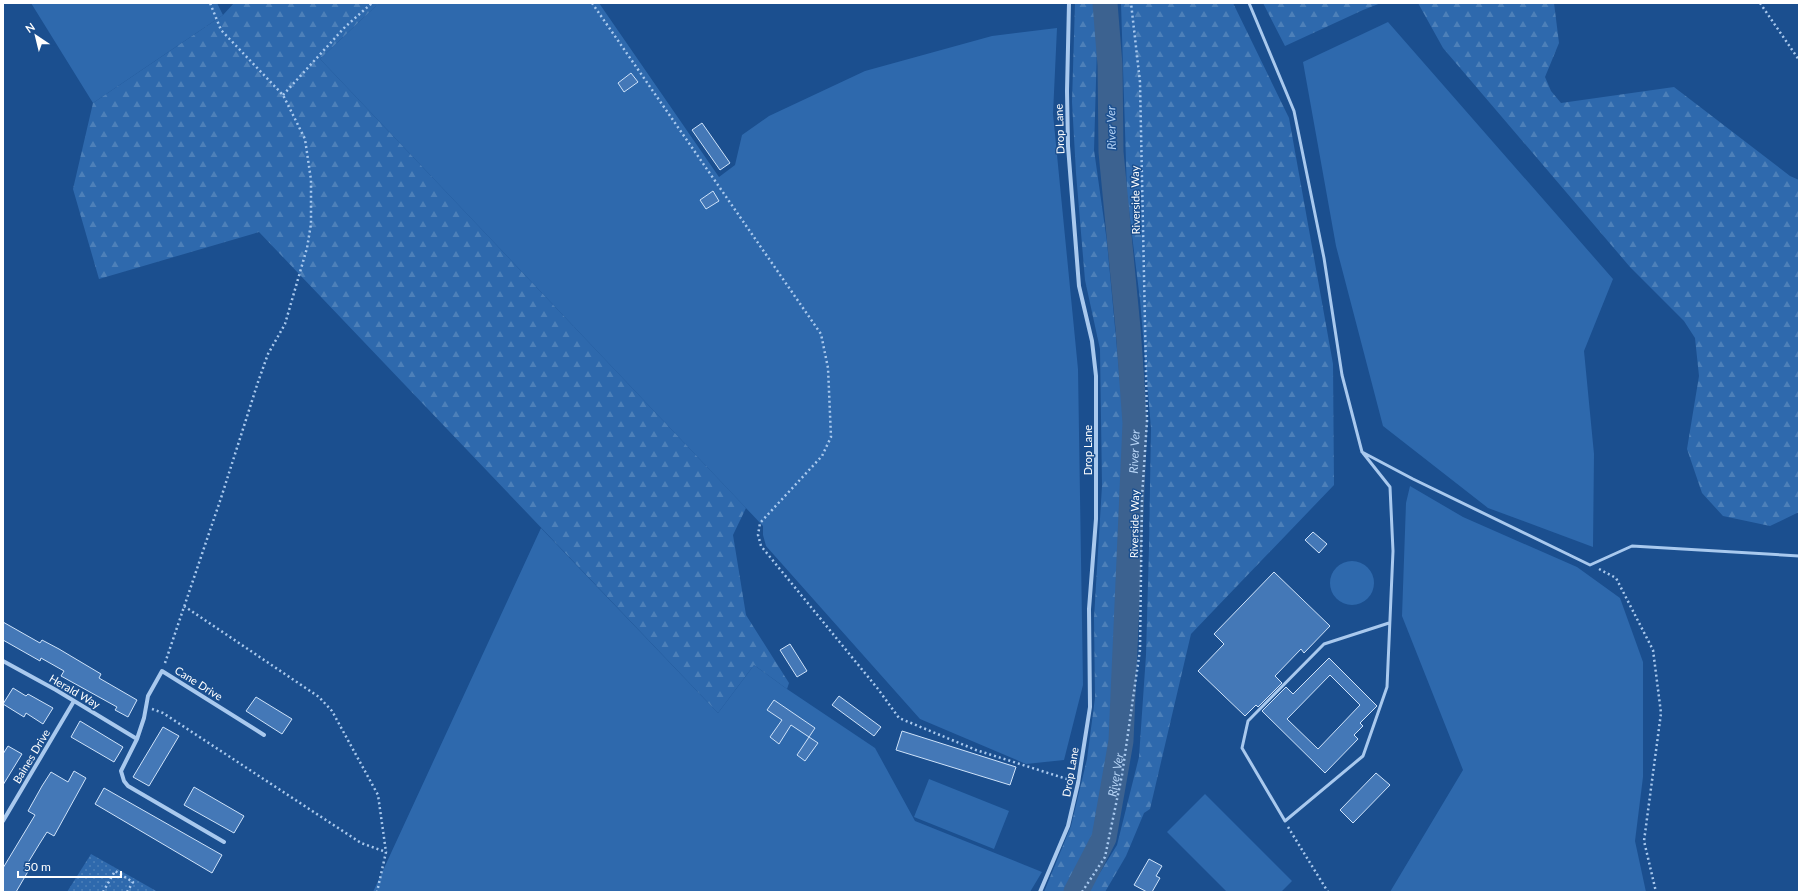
<svg xmlns="http://www.w3.org/2000/svg" width="1802" height="895" viewBox="0 0 1802 895" font-family="Lato,sans-serif">
	<style>
		.grass { fill: #2e69ad }
		.forest { fill: url(#forest-firs) }
		.park { fill: url(#park-dots) }
		.lines { fill: none; stroke-linecap: round; stroke-linejoin: round }
		.river { stroke: #3c6290; stroke-width: 25 }
		.building { fill: #4478b7; stroke: #cfe3fa; fill-rule: evenodd }
		.path { stroke: #a9c9ee; stroke-width: 2.5; stroke-dasharray: 2 3; stroke-linecap: butt }
		.lane { stroke: #a9c9ee; stroke-width: 3 }
		.street { stroke: #a9c9ee; stroke-width: 4 }
		.labels { text-anchor: middle; dominant-baseline: central; stroke-width: 3; stroke-linejoin: round; paint-order: stroke }
		.street-label { font-size: 11px; fill: #fff; stroke: #1b4f8f }
		.water-label { font-size: 12px; font-style: italic; fill: #b5d3f5; stroke: #1b4f8f }
	</style>
	<defs>
		<pattern id="forest-firs" width="22" height="20" patternUnits="userSpaceOnUse"><rect width="22" height="20" fill="#2e69ad"/><path d="M5 1l3.5 6h-7zM16 11l3.5 6h-7z" fill="#4d80b9"/></pattern>
		<pattern id="park-dots" width="8" height="8" patternUnits="userSpaceOnUse"><rect width="8" height="8" fill="#2e69ad"/><path d="M2 2h.1M6 6h.1" fill="none" stroke="#4d80b9" stroke-width="1.8" stroke-linecap="round"/></pattern>
	</defs>
	<rect width="100%" height="100%" fill="#1b4f8f"/>
	<!-- grass -->
	<path class="grass" d="M31,3H217L223,15L93,103Z
		M379,3H599L719,177L735,165L742,135L769,116L865,71L992,36L1057,28L1053,114L1078,369L1083,685L1064,760L1026,764L920,719L766,546L763,535V526L320,59Z
		M1388,22L1613,279L1584,351L1594,454L1593,547L1488,508L1383,426L1336,246L1303,62Z
		M1410,486L1463,517L1577,567L1620,598L1643,662V777L1635,841L1646,892H1390L1463,770L1402,616L1406,503Z
		M541,528L718,713L754,665L787,689L875,748L915,821L1042,872L1030,892H373Z
		M1330 583a22 22 0 1 1 44 0a22 22 0 1 1-44 0Z
		M929,779L1009,811L994,849L914,817Z
		M1205,794L1292,881L1281,892H1227L1167,832Z"/>
	<!-- forest -->
	<path class="forest" d="M234,3H379L320,59L746,508L733,535L746,615L789,683L787,689L754,665L718,713L259,232L99,279L73,189L93,103L223,15Z
		M1075,3H1094L1097,47L1094,150L1107,242L1124,424L1118,567L1119,665L1112,780L1099,832L1070,892H1044L1071,826L1087,759L1095,698L1094,618L1102,486L1100,349L1085,280L1076,173L1072,102Z
		M1121,3H1233L1289,118L1333,364L1334,485L1191,634L1150,809L1144,813L1126,856L1105,892H1088L1117,845L1139,757L1146,655L1149,547L1151,428L1140,300L1127,194Z
		M1263,3H1381L1363,10L1285,46Z
		M1418,3H1554L1559,43L1545,77L1551,91L1561,103L1674,87L1790,176L1799,180V512L1770,526L1723,516L1702,493L1687,449L1699,376L1695,338L1684,321L1630,267L1443,48Z"/>
	<!-- park -->
	<path class="park" d="M91,854L158,892H67Z"/>
	<g class="lines">
		<!-- river -->
		<path class="river" id="s1" d="M1076,892L1104,838L1121,741L1135,423L1128,328L1111,152L1110,65L1105,3"/>
	</g>
	<!-- building -->
	<path class="building" d="M631,73L638,82L624,92L618,83Z
		M702,123L730,163L720,170L692,130Z
		M713,191L719,201L706,209L700,200Z
		M1313,532L1327,544L1319,553L1305,540Z
		M1274,572L1330,626L1304,653L1301,649L1275,676L1282,683L1258,707L1256,705L1245,716L1198,671L1224,644L1214,634Z
		M3,622L40,643L42,640L59,649L101,674L99,678L137,700L128,717L115,710L117,707L61,676L64,671L41,658L40,661L3,640Z
		M790,644L807,671L797,677L780,650Z
		M1329,658L1377,706L1360,723L1363,726L1354,735L1358,739L1325,773L1262,711L1286,687L1293,694ZM1330,675L1360,705L1318,749L1287,719Z
		M13,688L26,696L28,694L53,708L43,724L26,713L24,717L3,704Z
		M839,696L881,727L874,736L832,705Z
		M256,697L292,719L282,734L246,711Z
		M774,700L815,728L809,737L791,725L779,744L770,737L782,720L767,710Z
		M80,721L123,747L114,762L71,737Z
		M163,727L179,736L149,786L133,777Z
		M902,731L1016,767L1010,785L896,750Z
		M809,737L818,743L805,761L797,755Z
		M8,746L22,754L3,785V754Z
		M74,771L86,778L54,836L47,832L40,843L26,866L30,868L16,892H3V868L35,815L28,811L42,786L51,772L68,782Z
		M1376,773L1390,785L1353,823L1340,810Z
		M194,787L244,816L234,833L184,805Z
		M104,788L222,855L212,873L95,804Z
		M1149,859L1162,866L1156,876L1160,878L1152,892H1147L1134,885Z"/>
	<g class="lines">
		<!-- path -->
		<path class="path" d="M592,3L821,334L828,368L831,437L822,456L760,523L758,535L761,546L878,689L899,718L976,750L1070,780
			M1760,3L1799,60
			M283,95L345,27L372,3
			M1599,569L1616,578L1653,650L1661,713L1644,841L1656,892
			M184,606L319,697L332,711L378,795L386,852L377,892
			M165,663L221,498L258,382L268,354L285,324L307,248L311,224V180L305,139L283,95L221,30L210,3
			M152,709L163,713L361,843L386,852
			M1288,827L1328,892
			M103,892L115,871L133,882L127,892
			M1082,892L1105,857L1122,775L1140,650L1142,497L1147,421L1140,82L1131,3"/>
		<!-- lane -->
		<path class="lane" d="M1249,3L1294,111L1324,258L1342,375L1362,452L1413,479L1590,565L1632,546L1799,556
			M1363,453L1390,487L1393,551L1387,687L1363,756L1285,821L1242,748L1248,721L1324,644L1389,623"/>
		<!-- street -->
		<path class="street" d="M3,661L56,690L137,739
			M3,821L74,701
			M224,842L128,786L124,781L121,771L137,739L144,718L148,696L162,671L264,735
			M1040,892L1068,826L1078,783L1090,707L1089,609L1096,519V376L1092,341L1079,286L1068,146L1067,91L1069,3"/>
	</g>
	<g class="labels">
		<!-- street labels -->
		<g class="street-label">
			<text transform="translate(1059 129) rotate(-92)">Drop Lane</text>
			<text transform="translate(1135 200) rotate(-91)">Riverside Way</text>
			<text transform="translate(1087 450) rotate(-90)">Drop Lane</text>
			<text transform="translate(1134 524) rotate(-89)">Riverside Way</text>
			<text transform="translate(199 683) rotate(32)">Cane Drive</text>
			<text transform="translate(75 691) rotate(30)">Herald Way</text>
			<text transform="translate(31 756) rotate(-59)">Baines Drive</text>
			<text transform="translate(1070 772) rotate(-80)">Drop Lane</text>
		</g>
		<!-- water labels -->
		<g class="water-label">
			<text transform="translate(1111 128) rotate(-91)">River Ver</text>
			<text stroke="none"><textPath href="#s1" startOffset="449">River Ver</textPath></text>
			<text stroke="none"><textPath href="#s1" startOffset="125">River Ver</textPath></text>
		</g>
	</g>
	<!-- border -->
	<rect width="1802" height="895" fill="none" stroke="#ffffff" stroke-width="8"/>
	<!-- north arrow -->
	<g transform="translate(36 36) rotate(325)" stroke="#1b4f8f" stroke-width="3" paint-order="stroke">
	<path d="M0-3L7 15L0 10L-7 15Z" fill="#ffffff"/>
	<text y="-6" font-size="11" font-weight="bold" text-anchor="middle" fill="#ffffff">N</text>
	</g>
	<!-- scale -->
	<path d="M18 871v6h103v-6" fill="none" stroke="#ffffff" stroke-width="2"/>
	<text x="24" y="871" font-size="12" fill="#ffffff" stroke="#1b4f8f" stroke-width="3" paint-order="stroke">50 m</text>
</svg>
